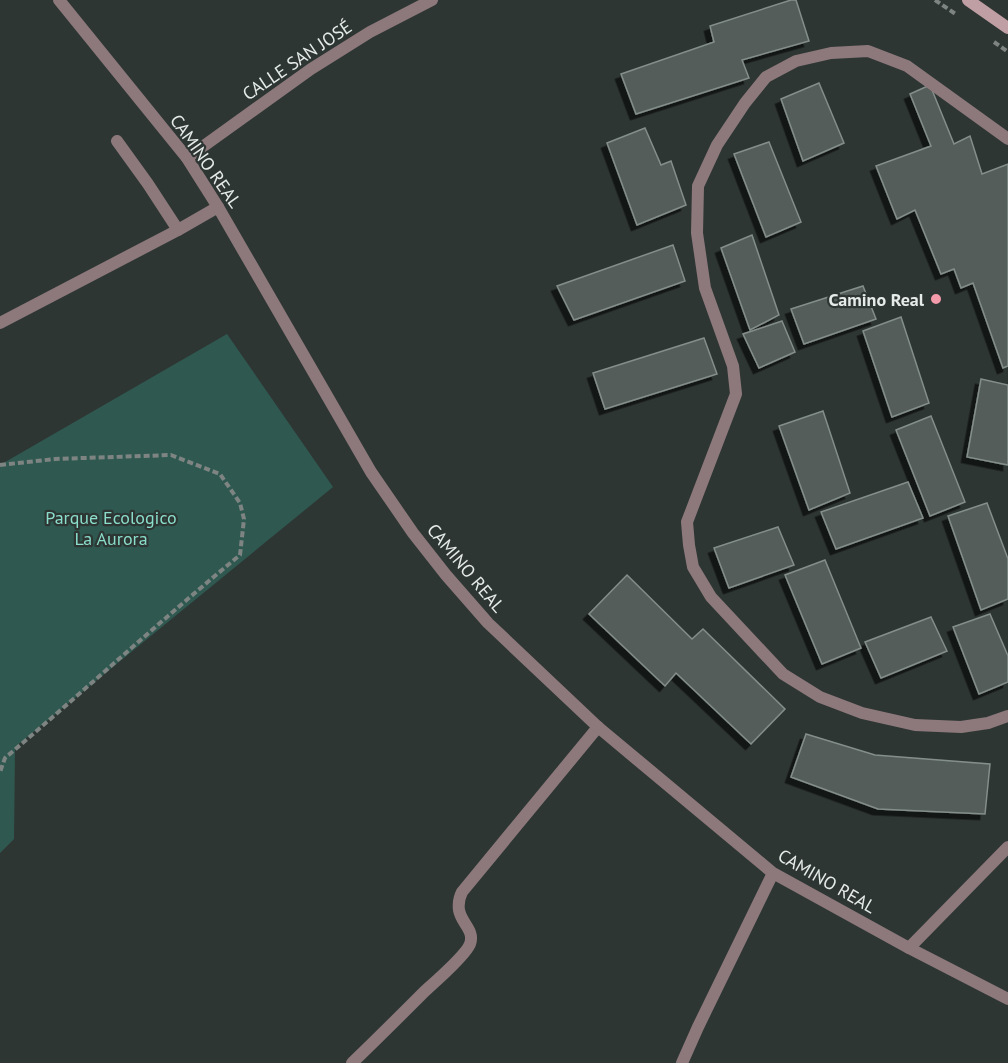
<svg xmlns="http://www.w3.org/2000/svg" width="1008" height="1063" viewBox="0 0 1008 1063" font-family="'PT Sans',sans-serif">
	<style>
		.green { fill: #2f5950 }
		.building { fill: #545d5a; stroke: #848e8b; stroke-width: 1.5; filter: url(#shadow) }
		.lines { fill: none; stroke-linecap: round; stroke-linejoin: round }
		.path { stroke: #7d8482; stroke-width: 4; stroke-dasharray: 6 3; stroke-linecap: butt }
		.service { stroke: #8d797c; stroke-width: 12 }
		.minor { stroke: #8d797c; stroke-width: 12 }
		.tertiary { stroke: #8d797c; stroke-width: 12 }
		.secondary { stroke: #bf9fa4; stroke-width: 12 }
		.poi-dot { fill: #f39aab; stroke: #2e3634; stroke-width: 2 }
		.labels { text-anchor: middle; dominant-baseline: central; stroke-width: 4.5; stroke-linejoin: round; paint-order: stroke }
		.street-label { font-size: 18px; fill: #e5ebe9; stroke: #2e3634 }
		.poi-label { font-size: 18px; font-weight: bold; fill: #e5ebe9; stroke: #2e3634; text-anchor: end }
		.park-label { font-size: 18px; fill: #8adecb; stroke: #2e3634 }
	</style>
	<defs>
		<filter id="shadow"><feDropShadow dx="-5.5" dy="5.5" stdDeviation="0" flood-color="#0009"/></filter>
	</defs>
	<rect width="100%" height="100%" fill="#2e3634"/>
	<!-- green -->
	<path class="green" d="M227,334L333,487L15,747L14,839L0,853V465Z"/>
	<!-- building -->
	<path class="building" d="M791,0H796L809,41L742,60L749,78L636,114L621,74L714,42L710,26Z
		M819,83L844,143L803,161L781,99Z
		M930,85L954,144L970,136L982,174L1008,164V366L1003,368L973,283L961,288L954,269L941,274L915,210L897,219L876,166L931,146L910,94Z
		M645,128L661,165L671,161L686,205L637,225L607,143Z
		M769,142L801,222L766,237L734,154Z
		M752,235L779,315L750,330L721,248Z
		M673,245L685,281L574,320L557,286Z
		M863,286L876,319L804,344L791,309Z
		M901,317L929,403L892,417L863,331Z
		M782,321L795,352L759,368L743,334Z
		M704,338L717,374L605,409L593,373Z
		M981,379L1008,385V465L967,457Z
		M823,411L850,493L809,510L779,426Z
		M931,416L965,502L930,516L896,430Z
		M908,482L923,518L836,549L821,512Z
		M987,503L1008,559V599L981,610L948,516Z
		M778,527L794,565L729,588L714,548Z
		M825,560L861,648L822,664L785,575Z
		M627,575L692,639L703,629L785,709L751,744L676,673L665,686L589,614Z
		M990,614L1008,656V682L979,694L953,627Z
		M931,617L947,651L881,678L865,642Z
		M806,734L875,755L990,764L985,814L878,809L791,777Z"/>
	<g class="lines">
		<!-- path -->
		<path class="path" d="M935,0L957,15
			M994,42L1008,52
			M0,465L55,459L171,455L220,474L240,503L244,519L240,555C160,621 84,691 5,758L0,772"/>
		<!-- service -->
		<path class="service" d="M1008,139L907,66L868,51L831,53L796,61L766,77L745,103L717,145L698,186L697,233L705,288L733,366L736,394L687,522L689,545L693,567L711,597L783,674L820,697L862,713L915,725L961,727L988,723L1008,716
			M117,141L148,184L178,230"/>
		<!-- minor -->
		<path class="minor" d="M187,158L311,69L370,32L432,0
			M0,323L178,230L218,207
			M909,948L1008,847
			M352,1063C377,1039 401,1015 425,991C435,982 466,955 470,944C475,930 461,923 459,910C458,903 459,898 462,892L598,727"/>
		<!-- tertiary -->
		<path class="tertiary" d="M59,0L187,158L218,207L371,472L413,533L446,575L488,623L598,727L773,873L909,948L1008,999
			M682,1063L698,1027L773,873"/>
		<!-- secondary -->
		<path class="secondary" d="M968,0L1008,28"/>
	</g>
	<!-- markers -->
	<circle class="poi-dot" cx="936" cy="299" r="6"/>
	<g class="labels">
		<!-- street labels -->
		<g class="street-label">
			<text transform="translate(297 60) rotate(-34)">CALLE SAN JOSÉ</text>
			<text transform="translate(206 161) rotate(55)">CAMINO REAL</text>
			<text transform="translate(466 568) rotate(50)">CAMINO REAL</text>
			<text transform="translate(827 881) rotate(30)">CAMINO REAL</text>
		</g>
		<!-- poi labels -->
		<g class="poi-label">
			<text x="924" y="299">Camino Real</text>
		</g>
		<!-- park labels -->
		<g class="park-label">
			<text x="111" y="517">Parque Ecologico<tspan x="111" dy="21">La Aurora</tspan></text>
		</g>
	</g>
</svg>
